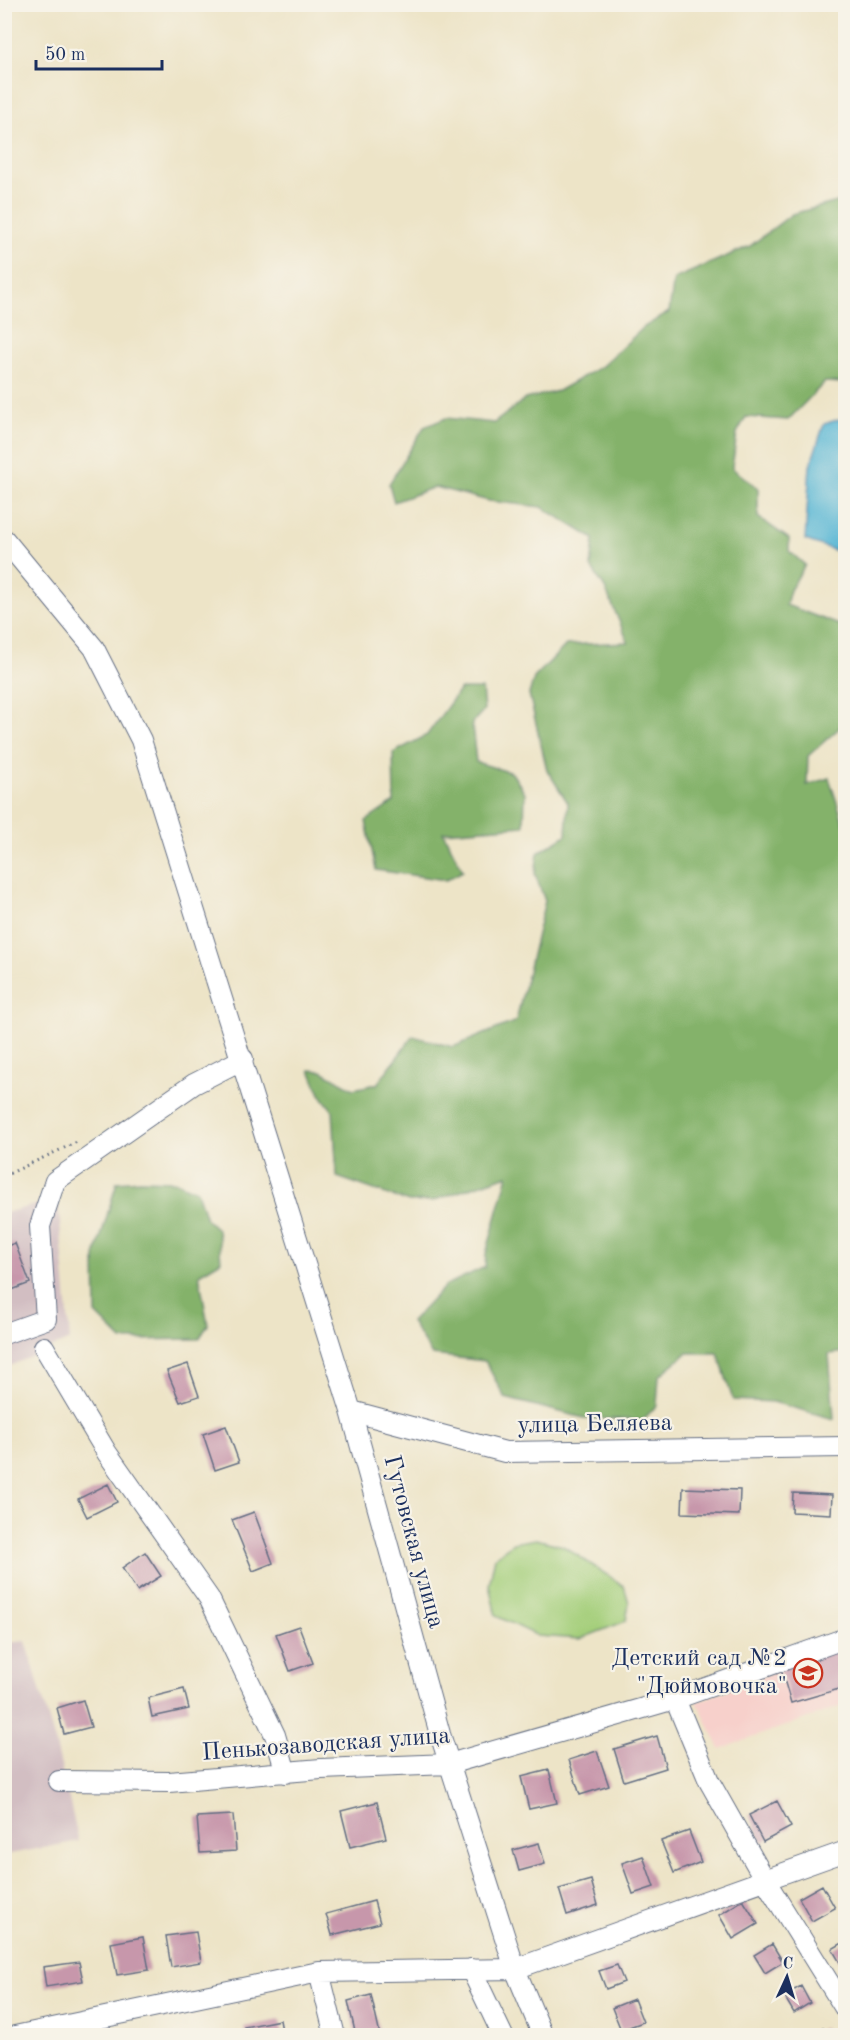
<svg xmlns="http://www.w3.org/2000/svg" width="850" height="2040" viewBox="0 0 850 2040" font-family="'Old Standard TT',serif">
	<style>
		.built { fill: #f7d0cb }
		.industrial { fill: #d2bec2 }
		.green { fill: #a5cf7b; stroke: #607f6c; stroke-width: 1.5 }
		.forest { fill: #84b26b; stroke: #507064; stroke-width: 1.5 }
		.water { fill: #56b6d4; stroke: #387299; stroke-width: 1.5 }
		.building { fill: #c797ab }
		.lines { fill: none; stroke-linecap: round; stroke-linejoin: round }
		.minor-casing { stroke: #646e83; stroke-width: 22 }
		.path { stroke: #646e83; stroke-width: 3; stroke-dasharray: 1.5 4.5; stroke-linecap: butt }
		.minor { stroke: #fff; stroke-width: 20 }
		.labels { text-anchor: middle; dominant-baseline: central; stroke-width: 4.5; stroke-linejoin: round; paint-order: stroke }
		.street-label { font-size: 24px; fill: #1b2f5e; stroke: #f7f3e8 }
		.poi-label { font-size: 24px; fill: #1b2f5e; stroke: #f7f3e8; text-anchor: end }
	</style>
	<rect width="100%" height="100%" fill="#f7f3e8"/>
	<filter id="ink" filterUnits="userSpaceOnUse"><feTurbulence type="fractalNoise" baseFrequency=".0167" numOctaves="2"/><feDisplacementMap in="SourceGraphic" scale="12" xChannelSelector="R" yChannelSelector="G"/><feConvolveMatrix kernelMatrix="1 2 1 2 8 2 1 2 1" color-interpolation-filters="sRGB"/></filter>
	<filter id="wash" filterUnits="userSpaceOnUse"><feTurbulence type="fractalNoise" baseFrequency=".008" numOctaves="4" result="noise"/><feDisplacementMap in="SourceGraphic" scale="24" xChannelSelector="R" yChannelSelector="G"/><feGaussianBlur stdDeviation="1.35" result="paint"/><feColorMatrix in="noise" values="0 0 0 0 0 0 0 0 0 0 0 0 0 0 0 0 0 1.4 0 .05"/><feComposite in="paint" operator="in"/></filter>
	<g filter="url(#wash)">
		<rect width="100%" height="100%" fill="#ede4c7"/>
		<!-- built -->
		<path class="built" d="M845,1645V1705L720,1749L697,1702Z"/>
		<!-- industrial -->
		<path class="industrial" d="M58,1199L70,1340L5,1368V1213Z
			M26,1641L56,1745L79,1841L5,1855V1643Z"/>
		<!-- green -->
		<path class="green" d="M536,1539L563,1546L624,1586L629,1603L626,1621L580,1639L538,1636L496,1616L489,1585L495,1557L513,1543Z"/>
		<!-- forest -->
		<path class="forest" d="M845,200V383L825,382L788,420L746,417L737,433L732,468L758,488V517L789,539V551L805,565L790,590L786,605L845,627V723L808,756L807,785L829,778L846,830V1352L829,1354L834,1419L773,1402L733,1400L718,1353H687L659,1376L657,1405L643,1420L584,1418L505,1398L485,1361L432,1355L411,1322L446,1285L485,1267L486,1254L508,1175L432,1201L409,1202L337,1177L333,1111L320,1094L310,1070L322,1071L353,1089L377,1084L413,1036L453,1047L516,1021L545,901L535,874L538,853L566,835L568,803L547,770L529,694L534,678L566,645L628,642L605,588L591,567L594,539L542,507L489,501L435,487L394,502L389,484L424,427L446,418L494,423L525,399L558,391L602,366L644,327L669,312L674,279L750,246L792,214Z
			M460,689H482L484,710L472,723L476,762L512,773L525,793L524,826L443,832L463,871L446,880L376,870L366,821L394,802L393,753L427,735Z
			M140,1180L174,1181L197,1191L206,1219L218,1230L221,1261L199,1274L208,1325L199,1339L122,1340L96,1314L95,1256L117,1182Z"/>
		<!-- water -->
		<path class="water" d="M845,417H846L845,554L805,540L810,466L824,424Z"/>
		<g id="blocks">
			<!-- building -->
			<path class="building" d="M15,1243L30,1283L4,1293V1247Z
				M188,1364L199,1396L180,1402L167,1371Z
				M226,1426L239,1462L215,1470L203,1434Z
				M108,1484L117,1502L87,1517L78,1499Z
				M683,1488L740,1490L739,1515L682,1513Z
				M793,1493L832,1495L831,1514L792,1512Z
				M254,1512L273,1563L253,1571L232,1520Z
				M145,1552L161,1576L137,1591L122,1568Z
				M299,1626L313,1663L290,1671L276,1634Z
				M846,1647V1687L791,1703L780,1666Z
				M184,1689L189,1709L152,1717L148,1698Z
				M83,1700L91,1727L64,1734L57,1708Z
				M657,1736L666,1768L624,1781L614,1749Z
				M597,1751L609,1786L580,1795L569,1760Z
				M549,1770L557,1803L529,1809L521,1777Z
				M777,1801L791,1827L763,1842L749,1815Z
				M377,1802L386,1838L350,1847L341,1811Z
				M233,1815L236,1851L200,1853L197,1817Z
				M689,1831L701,1862L674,1873L661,1841Z
				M539,1843L545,1864L519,1871L513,1850Z
				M643,1856L654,1887L633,1894L622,1863Z
				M591,1880L598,1905L567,1915L559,1889Z
				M822,1885L835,1908L812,1921L799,1898Z
				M743,1900L758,1924L733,1939L719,1915Z
				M374,1901L380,1923L332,1935L326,1914Z
				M196,1932L201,1962L171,1967L166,1936Z
				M143,1937L149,1970L117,1975L111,1943Z
				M846,1941V1965L842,1966L832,1949Z
				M772,1944L783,1962L765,1973L754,1955Z
				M79,1962L83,1981L46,1987L43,1967Z
				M617,1965L624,1982L606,1989L599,1971Z
				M801,1986L810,2003L794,2013L784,1996Z
				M371,1995L380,2035L356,2036L348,2001Z
				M634,1999L643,2022L621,2030L612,2008Z
				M280,2020L283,2036H246L244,2027Z
				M823,2028L828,2036H810Z"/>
		</g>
	</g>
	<g filter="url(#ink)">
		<use href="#blocks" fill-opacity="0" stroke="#646e83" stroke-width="1.5"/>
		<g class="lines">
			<!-- minor casing -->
			<g class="minor-casing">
				<path id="minor" d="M4,539L94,648L141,740L351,1411L440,1734L515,1969L543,2036
					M4,1334L46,1319L40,1226L55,1181L194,1084L243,1059
					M44,1347L107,1453L209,1598L275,1735L286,1773
					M351,1411L505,1452L846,1447
					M675,1699L846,1638
					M59,1781L169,1782L321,1769L449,1764L675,1699L709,1781L765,1880L846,2010
					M471,1969L503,2036
					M319,1972L335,2036
					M15,2036L319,1972L515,1969L846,1851"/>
			</g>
			<!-- path -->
			<path class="path" d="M4,1176L77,1142"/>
			<!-- minor -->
			<use href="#minor" class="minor"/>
		</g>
	</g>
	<!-- icons -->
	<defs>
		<g id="school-ring" transform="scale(1.5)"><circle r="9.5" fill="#f7f3e8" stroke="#c8321e" stroke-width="1.5"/><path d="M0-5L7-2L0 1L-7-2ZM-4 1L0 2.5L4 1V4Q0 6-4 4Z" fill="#c8321e"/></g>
	</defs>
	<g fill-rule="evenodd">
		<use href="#school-ring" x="808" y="1673"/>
	</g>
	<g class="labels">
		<!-- street labels -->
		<g class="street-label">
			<text transform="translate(595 1425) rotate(-1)">улица Беляева</text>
			<text transform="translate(413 1542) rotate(75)">Гутовская улица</text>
			<text transform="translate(326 1745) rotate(-4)">Пенькозаводская улица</text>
		</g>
		<!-- poi labels -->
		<g class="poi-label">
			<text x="787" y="1659">Детский сад №2<tspan x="787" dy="28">"Дюймовочка"</tspan></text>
		</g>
	</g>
	<!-- margin -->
	<rect width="850" height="2040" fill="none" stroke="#f7f3e8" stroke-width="24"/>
	<!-- north arrow -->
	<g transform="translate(787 1977) rotate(4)" stroke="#f7f3e8" stroke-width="4.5" paint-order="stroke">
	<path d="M0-4.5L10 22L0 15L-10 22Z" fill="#1b2f5e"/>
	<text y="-9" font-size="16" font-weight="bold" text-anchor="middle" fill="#1b2f5e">С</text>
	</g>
	<!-- scale -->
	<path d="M36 60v9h126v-9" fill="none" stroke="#1b2f5e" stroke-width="3"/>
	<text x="45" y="60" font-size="18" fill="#1b2f5e" stroke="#f7f3e8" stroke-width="4.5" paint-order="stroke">50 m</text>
</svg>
